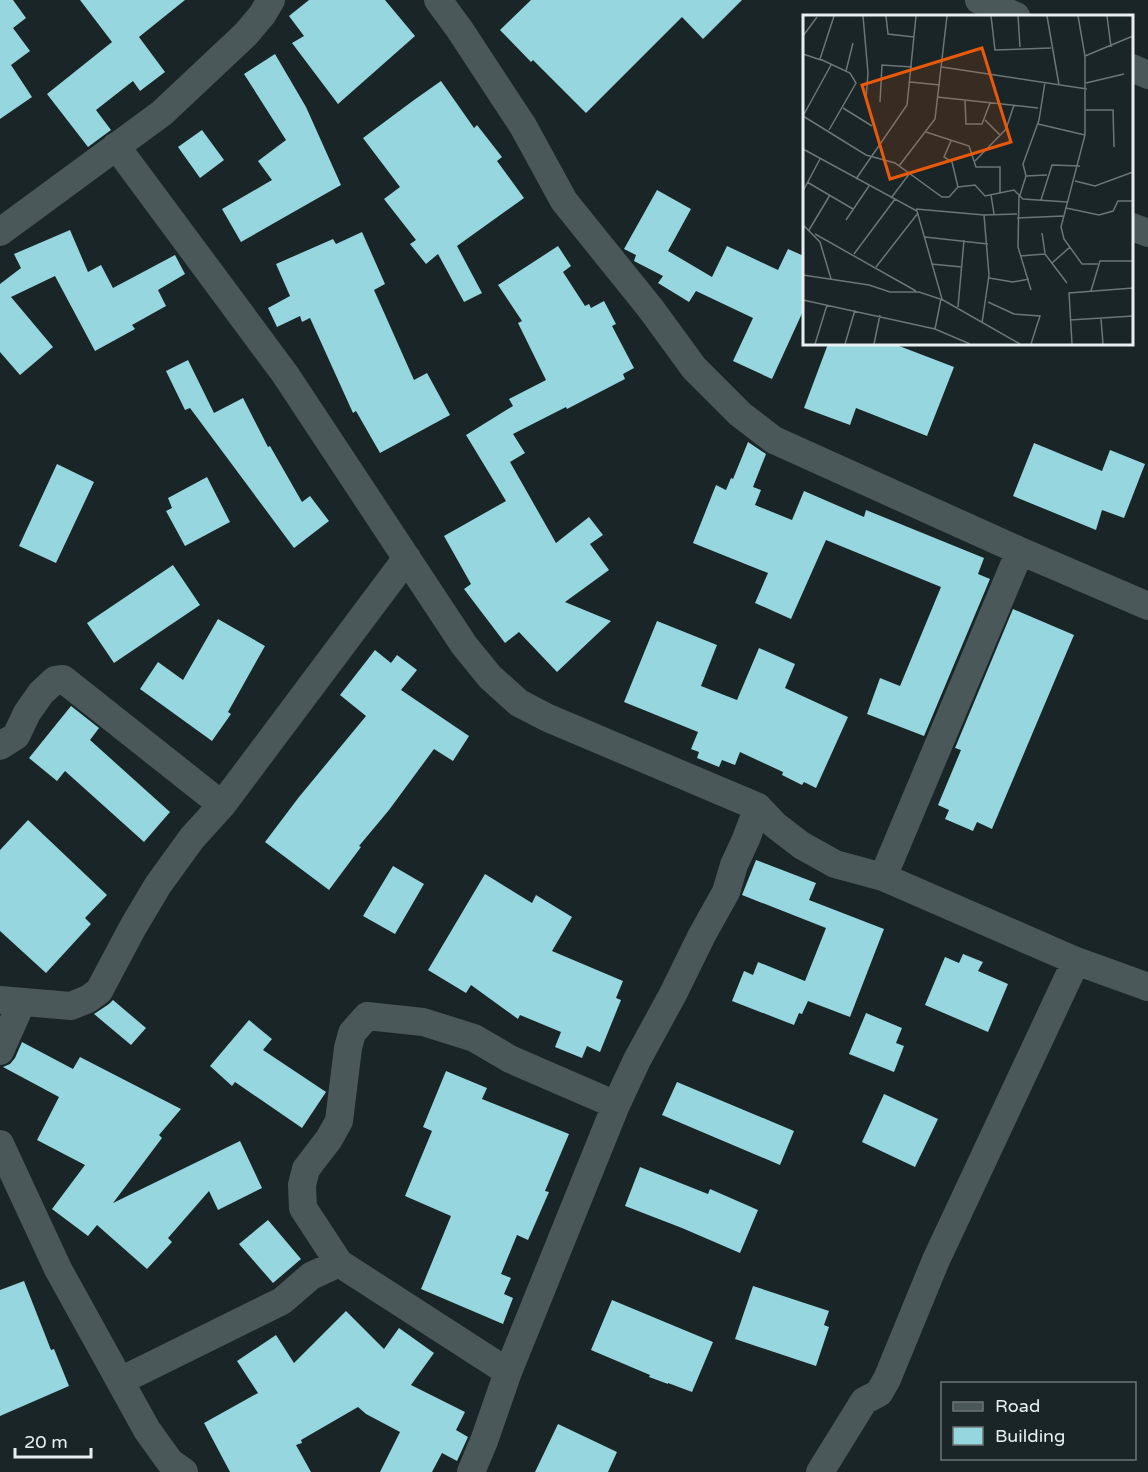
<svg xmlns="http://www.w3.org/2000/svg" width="1148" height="1472" viewBox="0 0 1148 1472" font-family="'Varela Round',sans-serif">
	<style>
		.building { fill: #96d6de }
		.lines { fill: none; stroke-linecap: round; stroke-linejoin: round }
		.street { stroke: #4b585a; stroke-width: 28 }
		.inset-road { fill: none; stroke: #6c7677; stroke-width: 1.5 }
		.view { fill: #e8590c; fill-opacity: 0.15; stroke: #e8590c; stroke-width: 3 }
		.inset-edge { fill: none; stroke: #e8f0f1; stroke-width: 3 }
	</style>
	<rect width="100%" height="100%" fill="#192526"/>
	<!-- building -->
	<path class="building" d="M0,0H13L26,18L13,28L30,51L11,65L32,97L0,119Z
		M80,0H185L139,37L165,72L140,91L133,81L96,110L111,130L88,147L47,94L112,42Z
		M309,0H385L415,36L338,104L292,43L304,36L289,16Z
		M531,0H742L703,39L682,17L586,113L533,60L531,62L500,30Z
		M275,54L306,107L341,185L241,242L222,209L272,180L258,161L286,140L244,74Z
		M441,81L474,128L477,125L502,157L497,161L524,198L457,246L482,293L464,302L438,254L426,264L410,244L416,240L384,199L400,187L363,138L414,100Z
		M202,130L224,160L200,178L178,147Z
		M657,190L691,209L668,251L712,277L727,246L778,270L788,249L804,256V309L772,379L733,361L753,318L696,291L689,302L658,283L663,276L634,261L636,255L624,249Z
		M70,230L88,272L101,265L113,288L175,255L185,274L158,290L166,306L132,325L135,329L95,351L55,276L11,297L53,347L20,375L0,352V284L21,268L14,254Z
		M362,232L385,284L374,290L414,380L427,373L450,415L380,453L356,411L353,413L310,318L302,322L300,316L277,327L268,308L290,296L276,264L333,239L336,244Z
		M558,246L571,266L563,272L585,306L589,304L591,308L604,301L616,324L612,326L634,368L623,374L625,379L567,409L566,407L513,434L525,453L510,462L556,543L589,517L603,535L590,544L609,570L565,602L611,621L557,672L519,632L505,643L464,589L471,584L444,536L506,501L466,435L513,406L509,399L546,380L518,323L522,321L498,285Z
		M828,344H894L954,367L927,436L856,408L850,425L804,408Z
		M188,360L214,413L243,398L268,447L270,446L302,502L310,496L329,521L294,548L190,408L185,410L166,371Z
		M748,442L766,454L753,487L761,490L755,505L792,520L804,491L864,517L866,510L984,558L978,574L990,579L924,736L867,714L880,678L900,686L941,587L826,540L791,619L755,603L768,573L693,543L716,485L726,490L731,478L733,479Z
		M1034,443L1102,471L1110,450L1145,464L1124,518L1102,510L1096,530L1013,496Z
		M57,464L94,482L56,563L19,546Z
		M207,477L230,522L185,546L166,511L172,508L168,498Z
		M173,565L200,605L114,663L87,623Z
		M1013,609L1074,635L992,829L977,822L973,831L945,819L949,810L938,805L961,750L955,748Z
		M218,619L265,646L228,712L231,714L212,741L140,689L158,662L183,680Z
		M657,621L717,645L701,686L737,700L759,648L795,664L785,688L848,717L816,788L804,782L802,785L782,775L783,772L740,752L735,765L722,760L719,767L697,758L699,752L691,749L698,732L624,702Z
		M375,650L391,663L397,655L417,670L401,690L469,736L453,761L434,749L389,810L359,846L361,847L329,890L265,842L299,797L366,716L340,695Z
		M71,706L99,728L90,740L170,812L144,842L65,771L57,781L29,758Z
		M28,820L107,895L85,918L91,924L46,973L0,931V850Z
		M756,860L816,883L809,900L884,929L850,1017L808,1001L802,1014L799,1013L794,1025L732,1001L744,971L753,975L758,962L805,981L826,928L742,895Z
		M393,866L424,884L395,934L363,916Z
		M485,874L532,903L536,895L572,917L552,951L623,981L616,998L621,1000L600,1052L587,1046L582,1058L555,1047L561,1032L520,1015L518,1019L471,985L466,993L428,970Z
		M963,954L983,962L978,971L1008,984L988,1032L925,1005L945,957L959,963Z
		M113,1000L146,1028L131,1045L94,1014L109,1004Z
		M866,1013L902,1028L896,1043L904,1046L894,1072L849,1054Z
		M249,1020L272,1039L263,1050L326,1092L302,1128L235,1082L232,1086L210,1066Z
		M22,1042L73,1069L80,1057L181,1109L159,1135L162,1138L113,1203L240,1141L262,1188L218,1210L209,1191L168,1238L172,1242L147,1269L97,1225L88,1236L52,1209L85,1165L37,1140L59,1097L3,1067L10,1064L15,1058Z
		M446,1071L487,1088L482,1099L569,1134L545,1191L549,1192L528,1240L517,1235L501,1274L511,1278L504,1294L513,1298L503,1324L421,1289L451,1216L405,1196L432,1131L423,1127Z
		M677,1082L794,1131L780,1165L662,1115Z
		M884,1094L938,1119L915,1167L862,1142Z
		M640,1167L708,1194L710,1189L758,1210L740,1253L682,1228L625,1206Z
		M268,1220L301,1259L273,1283L239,1244Z
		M24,1281L51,1350L54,1349L69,1386L0,1416V1290Z
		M753,1286L829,1311L824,1325L829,1327L816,1366L735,1339Z
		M612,1300L713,1342L692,1392L668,1383V1384L649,1377L650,1375L591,1350Z
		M346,1311L384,1349L399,1328L434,1353L411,1385L465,1412L456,1430L468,1437L457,1461L442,1453L432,1472H380L400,1432L366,1414L358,1407L301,1440L302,1443L296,1445L311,1472H230L204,1423L258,1393L237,1361L276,1335L294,1363Z
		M558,1424L617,1452L608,1472H535Z"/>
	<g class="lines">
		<!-- street -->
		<path class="street" d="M438,0L460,30L523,126L564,201L651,309L694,368L740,414L774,440L1020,551L1148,606
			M979,0L1016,16
			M1132,68L1148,75
			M116,146L285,374L464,645L490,677L519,703L548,718L758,807L775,825L801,845L835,864L883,877L1076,961L1148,987
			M1132,227L1148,233
			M0,232L162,113L246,34L262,15L271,0
			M0,746L16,736L27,713L41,693L55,680L63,679L222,805
			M883,877L1020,551
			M0,1000L71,1006L88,999L99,991L133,927L158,885L192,838L222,805L407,558
			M0,1051L22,1002
			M0,1144L58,1269L147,1430L170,1462L184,1472
			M508,1372L339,1263L303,1208L302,1185L306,1169L329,1139L339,1121L348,1048L352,1033L367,1016L423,1022L474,1038L510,1059L616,1105
			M120,1381L282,1301L311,1276L339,1263
			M471,1472L484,1441L508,1372L616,1105L637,1060L673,994L702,935L726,892L734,865L746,839L758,807
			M820,1472L864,1401L879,1393L887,1379L936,1260L1076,961"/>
	</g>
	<!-- overview -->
	<g transform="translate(803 15)">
		<rect width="330" height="330" fill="#192526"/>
		<path class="inset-road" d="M60,1L65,58L63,84M83,1L85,19L111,22M188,1L192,35L248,33M215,1L217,32M244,1L256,70M275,1L282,41V120L258,212L261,224L279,249H295M304,1L308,32M0,21L14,2M0,39L18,45M282,41L330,21M139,52L284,74M43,56L50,28M107,67L137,70M283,68L321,59M134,82L235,93M162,86L163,109H179L187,88M77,87L79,50L109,52M40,93L69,111M283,95H310L311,132M0,101L63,140L92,148L139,182H146L155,172L172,170L182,181L211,175L220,184L264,187M0,101L28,50M182,105L197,120M235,109L282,120M26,115L53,68L47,58L17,44L31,1M123,117L166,131L173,152H197V178M148,126L141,142L149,147L155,172M0,134L114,196L139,284M172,146L203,114L211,90M96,151L132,104L144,1M223,161L244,160M53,164L104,90L113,1M272,166L292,171L330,157M4,167L50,194M0,176L17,144M188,180L191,199M216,180L215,232L228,275M217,180L223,161L220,149L236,105L242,67M88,183L107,158M238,185L249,150L277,151M263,193L296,200L310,196L315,186H330M113,194L181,200L214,199M214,203L260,201M43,205L66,171M0,210L17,227L28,264M6,215L27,180M239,218L242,238M12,219L113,276M122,222L185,229M51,239L92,184M217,241L242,239L264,268M249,248L267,232M128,249L159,252M73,252L115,198M0,260L66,270L87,277H116L140,285L217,329M186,263L210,267L226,264M288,276L297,246H330M0,285L132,314L167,329M185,287L211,299L237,301L228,329M155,292L161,225M298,304L300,329M267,305L330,301M179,308L186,260L181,200M132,314L138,284M12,329L24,290M42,329L52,295M71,329L77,300M269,329L266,278L330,273"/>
		<path class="view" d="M179,33L208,127L87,164L59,70Z"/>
		<rect width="330" height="330" class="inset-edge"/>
	</g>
	<!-- legend -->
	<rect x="941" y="1382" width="195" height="78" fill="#192526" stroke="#6c7677" stroke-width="1.5"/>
	<rect x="953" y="1402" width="30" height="9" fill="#4b585a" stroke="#6c7677" stroke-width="1.5"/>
	<text x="995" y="1412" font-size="18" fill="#e8f0f1">Road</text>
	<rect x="953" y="1427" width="30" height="18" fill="#96d6de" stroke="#6c7677" stroke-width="1.5"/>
	<text x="995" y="1442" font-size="18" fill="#e8f0f1">Building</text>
	<!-- scale -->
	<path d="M15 1448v9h76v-9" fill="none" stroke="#e8f0f1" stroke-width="3"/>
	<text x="24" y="1448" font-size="18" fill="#e8f0f1" stroke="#192526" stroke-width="4.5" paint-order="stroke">20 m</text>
</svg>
